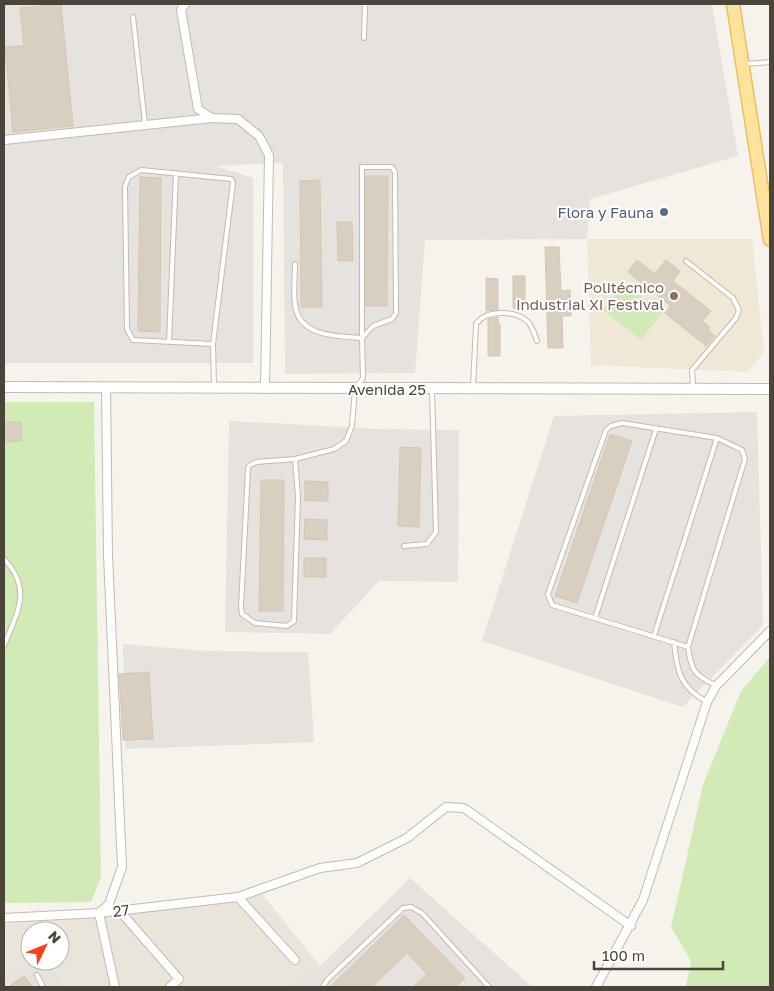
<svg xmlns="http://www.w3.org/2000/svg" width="774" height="991" viewBox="0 0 774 991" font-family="'Golos Text',sans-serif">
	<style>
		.residential { fill: #eae5da }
		.industrial { fill: #e6e2dd }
		.education { fill: #efe8d6 }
		.green { fill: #d2eab5 }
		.building { fill: #d8cfc1; stroke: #d3c7b4 }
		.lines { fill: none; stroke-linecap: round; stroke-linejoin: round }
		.service-casing { stroke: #c2bbae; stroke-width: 6 }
		.minor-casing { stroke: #c2bbae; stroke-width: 10 }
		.tertiary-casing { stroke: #c2bbae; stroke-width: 12 }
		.primary-casing { stroke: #e6c16a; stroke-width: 15 }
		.service { stroke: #fff; stroke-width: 4 }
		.minor { stroke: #fff; stroke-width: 8 }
		.tertiary { stroke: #fff; stroke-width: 10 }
		.primary { stroke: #ffe39c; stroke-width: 12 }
		.service-dot { fill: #5c6f8a; stroke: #fff; stroke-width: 2 }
		.education-dot { fill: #8d6e63; stroke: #fff; stroke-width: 2 }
		.labels { text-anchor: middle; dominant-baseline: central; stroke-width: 4; stroke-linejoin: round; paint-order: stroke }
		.service-label { font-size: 15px; fill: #4e5e75; stroke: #fff; text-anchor: end }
		.education-label { font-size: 15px; fill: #785e54; stroke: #fff; text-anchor: end }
		.street-label { font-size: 15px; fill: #4b4439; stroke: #fff }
	</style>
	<rect width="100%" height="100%" fill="#f6f3ec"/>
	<!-- residential -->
	<path class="residential" d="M258,889L320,966L287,987H66L49,961H60V931H30V961H33L4,979V924L111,915L119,910Z"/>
	<!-- industrial -->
	<path class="industrial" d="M4,4H712L738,156L590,199L587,239L425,240L415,373L285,374L283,163L216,166L253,178V363H4Z
		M757,412L763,625L683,707L482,641L554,416Z
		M229,421L380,429L459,430L458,582L379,581L330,634L225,632Z
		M123,644L205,651L308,652L314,742L125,749Z
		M410,878L532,987H287L320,966Z
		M33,961H49L66,987H4V979Z"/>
	<!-- education -->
	<path class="education" d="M587,239H752L764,352L748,372L591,365Z"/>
	<!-- green -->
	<path class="green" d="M625,284L662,313L641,340L603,310Z
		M4,402H94L101,877L91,902L4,903Z
		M770,657V987H686L691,961L671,927L703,785L741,691Z"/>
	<!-- building -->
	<path class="building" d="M61,4L73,126L13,132L5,47L24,46L20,8Z
		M366,176H388L387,306H366Z
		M140,177L161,178L160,332L138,331Z
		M320,180L322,307H301L300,181Z
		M337,222H352L353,261H338Z
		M545,247H559L561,291L570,290L571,316H562L563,348H548Z
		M637,260L655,274L666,260L680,271L673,281L711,311L702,321L710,327L708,330L715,336L706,346L665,313L671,306L628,272Z
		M513,276H525V308H513Z
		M486,278L498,279V310L486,311Z
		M498,317V324H500V356H488V319Z
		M4,422H21L22,441L4,442Z
		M610,434L632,441L577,603L555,596Z
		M400,447L421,448L419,527L398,526Z
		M261,480H284L283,611H259Z
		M305,481L328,482V501H305Z
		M305,519L327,520V540L304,539Z
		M304,558H326V577H304Z
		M149,672L153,739L123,740L119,674Z
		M404,915L465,978L456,987H413L427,974L407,953L372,987H330Z
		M24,976L33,987H8Z"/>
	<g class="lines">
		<!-- service casing -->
		<g class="service-casing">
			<path id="service" d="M133,17L145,124
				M364,38L365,4
				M745,64L770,62
				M686,261L733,298L739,310L736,318L692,370L693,387
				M295,264C295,277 293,291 295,304C298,337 337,336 362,338V167H392L395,172L396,313L392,319L373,326L362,338L363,378L355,389L352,426L346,441L334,449L295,459L256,462L249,466L248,469L241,607L242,614L255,623L287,626L294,621L298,496L295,459
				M169,342L176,173
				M213,344L133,340L127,329L125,186L129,177L141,170L231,179L233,182L213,344L214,386
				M473,387L476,324C486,309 517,310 529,323C533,329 535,335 537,341
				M404,546L427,544L436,532L432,390
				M4,559C33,590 17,612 4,646
				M595,618L656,429
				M654,636L717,438
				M674,642C677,672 680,687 707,702
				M688,647L552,605L548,594L606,430L611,426L622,423L717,438L742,450L745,459L688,647C691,670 694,675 715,685
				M37,975L43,987
				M323,987L327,980L403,908L411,907L422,913L489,987"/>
		</g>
		<!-- minor casing -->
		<g class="minor-casing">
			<path id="minor" d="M185,4L181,10L198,109L212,118
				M4,140L212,118L238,119L259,136L269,155L265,389
				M238,897L295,960
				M119,910L179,979L170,987
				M99,913L109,904L122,867L108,555L106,387
				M99,913L115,987
				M4,918L99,913L238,897L320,868L357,863L407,838L446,807L464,808L631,926
				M596,987L643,900L707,702L716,686L770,631"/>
		</g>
		<!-- tertiary casing -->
		<g class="tertiary-casing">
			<path id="tertiary" d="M4,387L770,389"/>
		</g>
		<!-- primary casing -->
		<g class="primary-casing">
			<path id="primary" d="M733,4L770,240"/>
		</g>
		<!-- service -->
		<use href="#service" class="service"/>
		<!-- minor -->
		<use href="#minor" class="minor"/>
		<!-- tertiary -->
		<use href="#tertiary" class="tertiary"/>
		<!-- primary -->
		<use href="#primary" class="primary"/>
	</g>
	<!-- markers -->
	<circle class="service-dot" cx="664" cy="212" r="5"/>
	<circle class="education-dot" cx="674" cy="296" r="5"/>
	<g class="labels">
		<!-- service labels -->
		<g class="service-label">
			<text x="654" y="212">Flora y Fauna</text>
		</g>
		<!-- education labels -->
		<g class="education-label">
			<text x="664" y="287">Politécnico<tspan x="664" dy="17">Industrial XI Festival</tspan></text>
		</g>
		<!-- street labels -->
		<g class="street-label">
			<text x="387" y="389">Avenida 25</text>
			<text transform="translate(121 910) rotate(-7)">27</text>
		</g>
	</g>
	<!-- border -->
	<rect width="774" height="991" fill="none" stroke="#4b4439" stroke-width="10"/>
	<!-- north arrow -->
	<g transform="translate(45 946) rotate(47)"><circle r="24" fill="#ffffff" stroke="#b7b4b0"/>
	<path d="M0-4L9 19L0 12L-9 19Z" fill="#fc3f1d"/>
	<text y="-8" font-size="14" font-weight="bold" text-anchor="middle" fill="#4b4439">N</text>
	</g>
	<!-- scale -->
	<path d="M594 961v8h129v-8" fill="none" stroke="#4b4439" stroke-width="2.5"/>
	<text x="602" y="961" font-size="15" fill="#4b4439" stroke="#ffffff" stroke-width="4" paint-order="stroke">100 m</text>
</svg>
